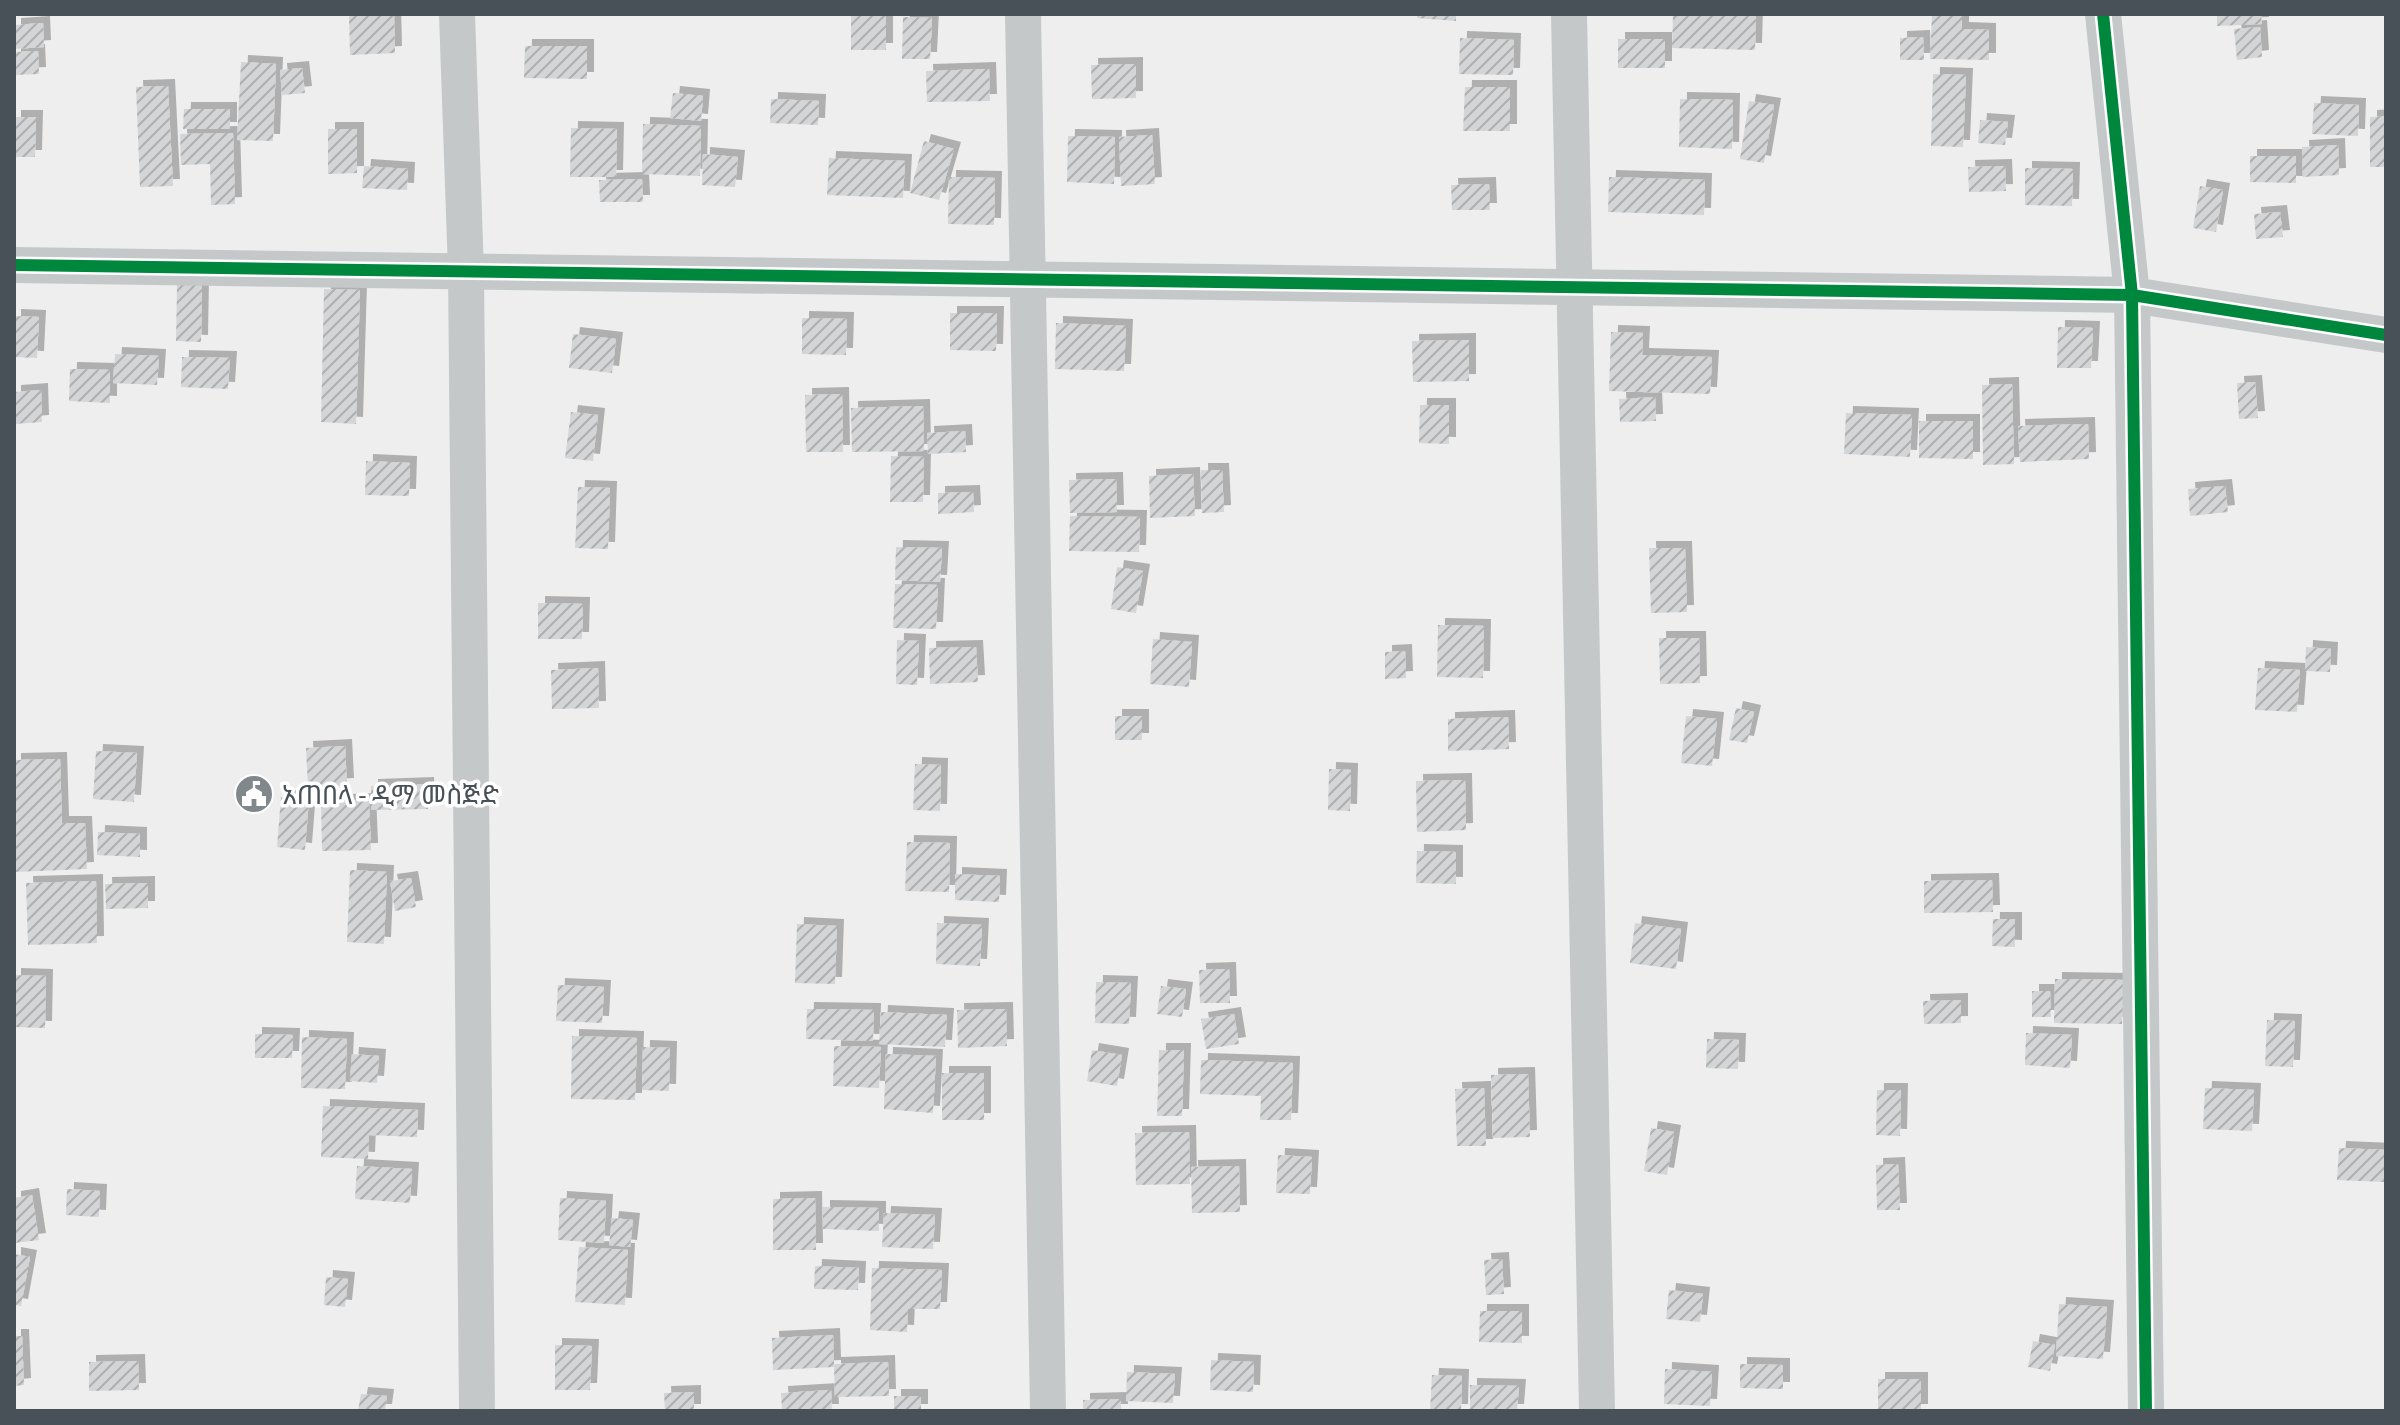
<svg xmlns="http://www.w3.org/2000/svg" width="2400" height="1425" viewBox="0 0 2400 1425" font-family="'PT Sans','Noto Sans Ethiopic',sans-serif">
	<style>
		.building { fill: url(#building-hatch); filter: url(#shadow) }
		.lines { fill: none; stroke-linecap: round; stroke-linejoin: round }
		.street { stroke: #c5c8c9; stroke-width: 36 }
		.cycleway-casing { stroke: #fff; stroke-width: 17 }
		.cycleway { stroke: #00873e; stroke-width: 12 }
		.labels { text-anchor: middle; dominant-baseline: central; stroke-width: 7; stroke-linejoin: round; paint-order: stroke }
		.poi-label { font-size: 26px; fill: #475157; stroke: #fff; text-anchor: start }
	</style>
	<defs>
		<pattern id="building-hatch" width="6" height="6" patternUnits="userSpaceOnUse" patternTransform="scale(2)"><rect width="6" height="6" fill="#d4d5d6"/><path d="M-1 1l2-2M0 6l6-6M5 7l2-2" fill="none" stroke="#aeafb0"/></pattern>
		<filter id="shadow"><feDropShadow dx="7" dy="-7" stdDeviation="0" flood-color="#0004"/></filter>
	</defs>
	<rect width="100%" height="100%" fill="#eee"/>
	<!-- building -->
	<path class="building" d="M394,14L395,53L350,55L349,16Z
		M851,14H886V50H851Z
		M1417,14H1456V21L1417,18Z
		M1673,14H1756L1755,50L1672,48Z
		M1932,14H1962V29L1989,30V60L1930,59Z
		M2217,14H2261L2262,24L2217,26Z
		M903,17L932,18L930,59H902Z
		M43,23L44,47L14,49V25Z
		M2260,27L2262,57L2237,60L2234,29Z
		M1923,37L1924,60H1900V38Z
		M1460,38L1514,40L1513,75L1459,74Z
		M1618,39H1665V68H1618Z
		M525,46H587V79L524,78Z
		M38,51L39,74L14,75V52Z
		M241,62L276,64L273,141L237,140Z
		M1136,64V98L1092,99L1091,65Z
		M302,68L305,93L282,95L280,70Z
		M989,69L990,101L927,102L926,71Z
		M1933,74L1966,75L1963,147L1931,146Z
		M168,86L173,186L140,187L136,87Z
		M1465,87H1510V131H1463Z
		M673,93L703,96L701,121L670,118Z
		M771,99L819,101L818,125L770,123Z
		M1680,99L1733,100L1732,149L1679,147Z
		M1749,101L1774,105L1764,163L1740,159Z
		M2314,103L2359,105L2358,136L2312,134Z
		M184,109H230V129H183Z
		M2386,116V167H2370V117Z
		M14,117H36L35,157H14Z
		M1980,120L2008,122L2005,145L1978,143Z
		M643,124L701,126L700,176L642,174Z
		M571,128L617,129L616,177H570Z
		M328,129H357V173L328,174Z
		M233,133L235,204L211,205L210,164L181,165L180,134Z
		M1152,135L1155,184L1121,186L1119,137Z
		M1068,136L1115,137L1114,184L1067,182Z
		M924,141L954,149L939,200L910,193Z
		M2338,145L2339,175L2303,177L2302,147Z
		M703,154L738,157L735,187L702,185Z
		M2250,156H2296V183L2250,182Z
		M829,158L905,161L903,198L827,195Z
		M364,166L408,169L407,190L362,188Z
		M2005,166L2006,191L1969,192L1968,167Z
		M2025,168L2073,169L2072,206L2025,205Z
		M949,177L995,178L994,225L948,224Z
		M1609,177L1705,180L1704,215L1608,212Z
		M642,179L643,202H600L599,180Z
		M1489,184L1490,210H1452L1451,185Z
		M2200,186L2223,190L2216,232L2193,228Z
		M2280,212L2283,237L2256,239L2254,214Z
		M177,284L202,285L201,342L176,341Z
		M324,289L360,290L356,424L321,422Z
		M950,313H997L996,351L950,350Z
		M14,316L39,317L37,358L14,357Z
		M802,318L847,319L846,355L802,354Z
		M1056,323L1126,326L1124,371L1055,369Z
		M2058,327L2093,328L2091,368H2057Z
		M1611,332L1643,333L1642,355L1712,357L1710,394L1609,391Z
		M573,334L616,339L612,373L569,368Z
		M1469,340V381L1413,382L1412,341Z
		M115,354L159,356L157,385L113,383Z
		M182,357L230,358L228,389L181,387Z
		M70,369L110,370V403L69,401Z
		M2255,382L2258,418L2239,419L2237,383Z
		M2012,384L2014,464L1983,465L1982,385Z
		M41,390L42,422L14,424V392Z
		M842,394L843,452H806L805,395Z
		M1655,397L1656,421L1620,422L1619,399Z
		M1420,405H1449V444L1419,443Z
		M923,406L924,451L852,452L851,408Z
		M571,412L598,415L593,461L565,458Z
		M1846,413L1912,415L1910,457L1844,454Z
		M1919,421H1973V459L1919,458Z
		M2088,424L2089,459L2020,462L2018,426Z
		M965,431L966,452L928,454L927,433Z
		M891,456L924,457L923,502H890Z
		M366,461L410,463L409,496L365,495Z
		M1201,470H1222L1224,512L1202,513Z
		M1193,474L1195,516L1150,518L1149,476Z
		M1116,479L1117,512L1070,513L1069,480Z
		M2225,486L2228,512L2190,516L2188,489Z
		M578,487L610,488L608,549L575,548Z
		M973,492L974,512L938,514V493Z
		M1070,516L1140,517L1139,552L1069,551Z
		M896,547L942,548L940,582L895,580Z
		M1649,548H1685L1687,612L1651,613Z
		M1117,567L1143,571L1136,613L1111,609Z
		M895,584L938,585L936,629L893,628Z
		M538,603L583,604L582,639H538Z
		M1438,625L1484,626L1483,678L1437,677Z
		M1659,638H1699L1700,683L1660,684Z
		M1153,639L1192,642L1189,687L1150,684Z
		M897,640L919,641L917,685L896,684Z
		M976,647L978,682L930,684L929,648Z
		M2306,647L2331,649L2330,672L2305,671Z
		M1405,651L1406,678L1385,679V652Z
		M598,668L599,708L552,709L551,670Z
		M2258,668L2300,670L2297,712L2255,710Z
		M1736,708L1754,712L1747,743L1729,740Z
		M1115,716H1142V740H1115Z
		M1686,716L1717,719L1712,766L1681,763Z
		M1508,717L1509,749L1448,751V719Z
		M345,746L347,785L308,787L306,748Z
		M96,751L137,753L134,802L93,799Z
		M60,759L62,823H85L87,869L14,872V760Z
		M915,764L941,765L940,811L913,810Z
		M1329,769L1351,770L1350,811L1328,810Z
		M1465,780L1466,830L1417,832L1416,781Z
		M427,784L428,809L371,810V786Z
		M281,797L309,799L305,850L277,847Z
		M369,800L371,850L322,851L321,802Z
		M98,832L140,834V857L97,855Z
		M907,842L950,843L949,892L905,891Z
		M1417,851L1456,852V884L1416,883Z
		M350,870L387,872L384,944L347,942Z
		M955,874L1000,876L999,902L955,900Z
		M411,878L416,907L395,911L390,881Z
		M1992,880L1993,912L1924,913V881Z
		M96,881L97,943L28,945L26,883Z
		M148,883V908L106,909L105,884Z
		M1993,919H2015V947L1992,946Z
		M937,923L982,925L980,966L936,964Z
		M1635,923L1681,929L1676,969L1630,963Z
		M797,924L837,926L835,984L795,983Z
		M1229,969L1230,1003H1200L1199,970Z
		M14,975L46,976L45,1028L14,1027Z
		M2055,979L2123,980L2122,1024L2054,1023Z
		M1096,982L1131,983L1129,1024L1095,1023Z
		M558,985L604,987L602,1023L556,1021Z
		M1161,986L1186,989L1182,1017L1157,1014Z
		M2032,991H2050L2051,1017H2032Z
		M1961,1000V1023L1924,1024L1923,1001Z
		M807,1009L874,1010L873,1041L806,1039Z
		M1006,1009L1007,1046L958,1048L957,1010Z
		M881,1012L947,1015L945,1047L879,1044Z
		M1234,1014L1239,1044L1206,1049L1201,1019Z
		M2267,1020L2295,1021L2293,1067L2265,1066Z
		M2026,1033L2072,1035L2070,1068L2025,1065Z
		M255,1034L293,1035L292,1058H255Z
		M572,1036L637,1038L635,1100L571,1099Z
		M302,1037L347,1039L345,1089L301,1088Z
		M1707,1039L1739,1040L1738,1069L1706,1068Z
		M834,1046L881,1047L879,1088L833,1086Z
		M643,1047L670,1048L669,1091L642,1090Z
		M1092,1050L1122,1055L1117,1086L1087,1081Z
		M1159,1050H1184L1182,1116H1157Z
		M352,1054L379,1056L377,1083L350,1081Z
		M886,1054L936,1056L933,1113L884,1109Z
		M1201,1060L1293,1063L1291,1120H1260L1261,1096L1200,1094Z
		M942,1073H984V1120H942Z
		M1528,1074L1530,1137L1493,1138L1491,1075Z
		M1484,1088L1486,1146H1457L1455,1089Z
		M2205,1088L2254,1090L2252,1131L2203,1129Z
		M1877,1090H1901L1900,1136L1876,1135Z
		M323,1106L418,1110L417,1137L369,1135L368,1159L321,1157Z
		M1651,1128L1674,1132L1667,1175L1644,1171Z
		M1189,1132L1190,1184L1136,1185L1135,1133Z
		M2339,1148L2386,1150L2385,1182L2337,1180Z
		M1278,1155L1312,1157L1310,1194L1276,1193Z
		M1898,1164L1900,1210H1877L1876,1165Z
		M357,1166L412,1169L410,1203L355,1199Z
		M1239,1166L1240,1212L1192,1213L1191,1167Z
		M67,1189L100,1191L99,1217L66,1215Z
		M32,1195L39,1240L14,1243V1198Z
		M560,1198L606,1201L604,1243L558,1240Z
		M815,1198L816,1250H773V1199Z
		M823,1207L879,1208V1231L823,1229Z
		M884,1213L935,1215L933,1249L882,1247Z
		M612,1218L633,1220L630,1247L609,1245Z
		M579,1247L628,1250L625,1305L575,1302Z
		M14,1254L30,1257L21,1306L14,1305Z
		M1502,1259L1504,1294L1486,1295L1484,1260Z
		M815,1266L859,1268L858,1290L814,1289Z
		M872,1268L942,1270L940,1309H908L907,1332L870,1330Z
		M326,1277L348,1279L345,1307L324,1305Z
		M1669,1290L1703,1294L1700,1322L1666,1319Z
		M2059,1304L2107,1307L2103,1359L2056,1356Z
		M1480,1311H1522V1343L1479,1342Z
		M833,1335L834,1364L888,1362L889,1396L835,1397L834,1367L773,1370L772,1338Z
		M14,1336H22L24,1385L14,1386Z
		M2033,1341L2055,1345L2050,1371L2028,1367Z
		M555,1345L592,1346L590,1390H555Z
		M1211,1360L1254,1362L1253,1392L1210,1390Z
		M138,1361L139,1390L89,1391V1362Z
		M1740,1364L1783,1365V1389L1740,1388Z
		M1665,1369L1712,1372L1710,1406L1664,1404Z
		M1127,1372L1175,1374L1173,1403L1126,1401Z
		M1432,1375L1462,1376L1461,1411H1430Z
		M1878,1379H1921V1411H1878Z
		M1470,1385L1519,1386L1517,1411H1470Z
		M831,1390L832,1411H782L781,1393Z
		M694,1392V1411H665L664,1393Z
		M361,1394L387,1396L385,1411H358Z
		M894,1396H921V1411H894Z
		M1121,1399V1411H1083V1400Z"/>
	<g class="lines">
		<!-- street -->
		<path class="street" d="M457,14L466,271L477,1411
			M1023,14L1048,1411
			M1569,14L1597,1411
			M2103,14L2132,295L2146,1411
			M14,265L2132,295L2386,335"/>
		<!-- cycleway casing -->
		<g class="cycleway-casing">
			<path id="cycleway" d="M2103,14L2132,295L2146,1411
				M14,265L2132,295L2386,335"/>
		</g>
		<!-- cycleway -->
		<use href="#cycleway" class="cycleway"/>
	</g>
	<!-- icons -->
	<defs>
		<g id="civic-disc" transform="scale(2)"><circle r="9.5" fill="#81888c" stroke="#fff"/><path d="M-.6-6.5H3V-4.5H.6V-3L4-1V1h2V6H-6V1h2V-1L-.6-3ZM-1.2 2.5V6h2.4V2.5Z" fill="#fff"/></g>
	</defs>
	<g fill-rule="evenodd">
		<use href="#civic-disc" x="254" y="794"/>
	</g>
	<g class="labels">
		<!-- poi labels -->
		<g class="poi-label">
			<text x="282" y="794">አጠበላ - ዲማ መስጅድ</text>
		</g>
	</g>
	<!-- border -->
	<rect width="2400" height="1425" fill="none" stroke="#475157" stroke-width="32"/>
</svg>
